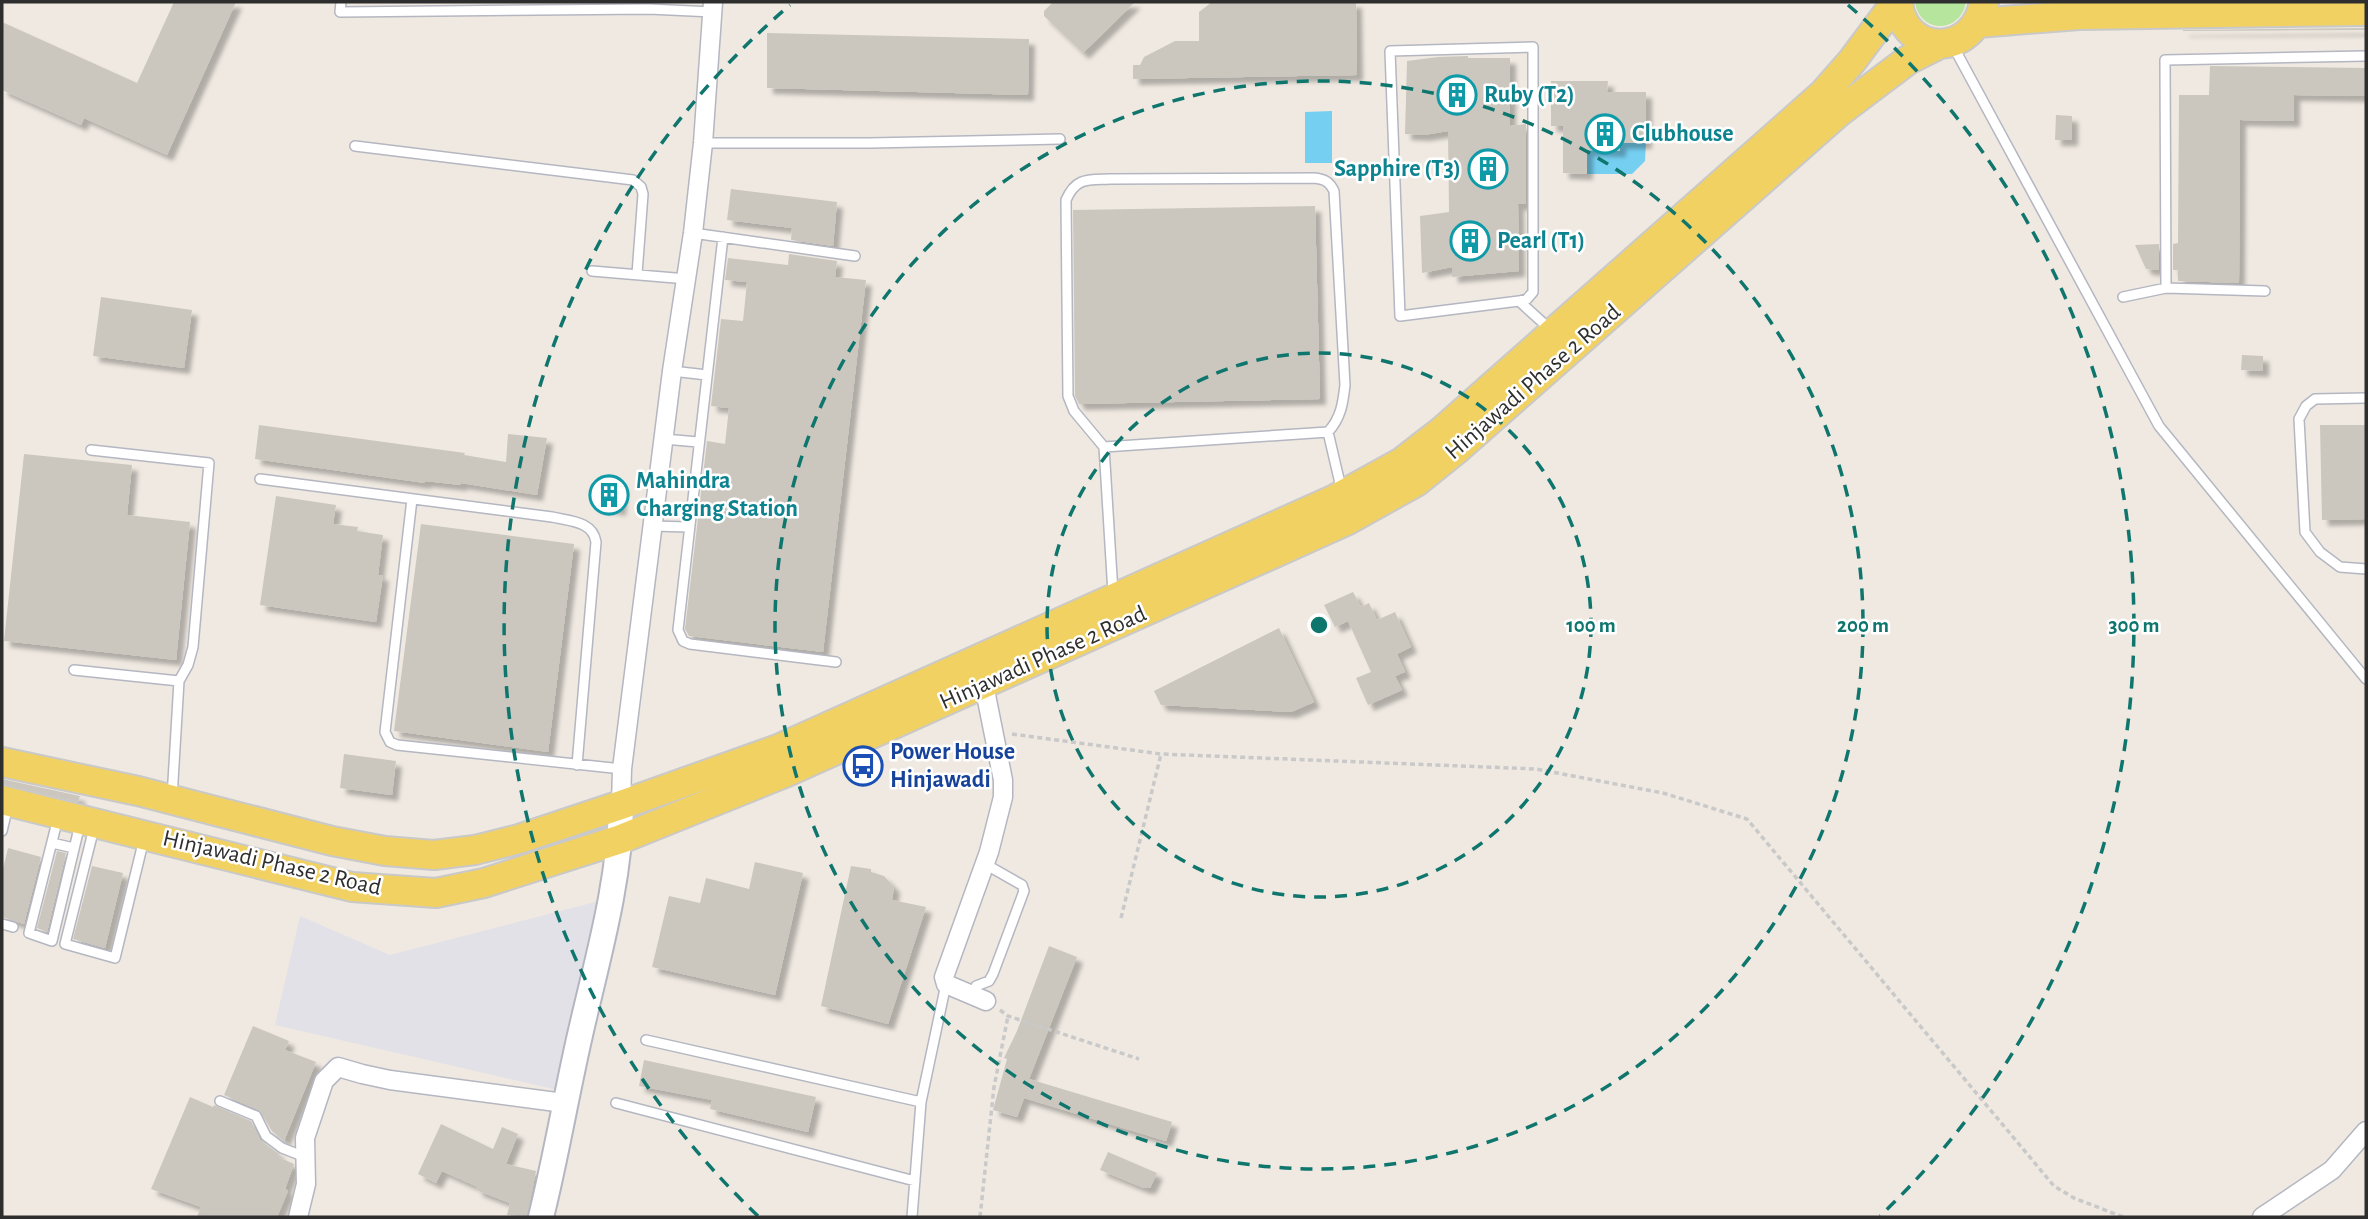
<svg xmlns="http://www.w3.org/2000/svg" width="2368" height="1219" viewBox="0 0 2368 1219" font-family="'Alegreya Sans',sans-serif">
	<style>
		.industrial { fill: #e3e1e8 }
		.green { fill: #b6e59e }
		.water { fill: #75cff0 }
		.building { fill: #cbc7bf; filter: url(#shadow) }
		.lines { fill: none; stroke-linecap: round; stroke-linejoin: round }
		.lane-casing { stroke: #b4b7c1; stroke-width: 12 }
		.street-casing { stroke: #b4b7c1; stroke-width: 21 }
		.secondary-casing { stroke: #b4b7c1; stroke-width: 28 }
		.primary-casing { stroke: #c9c9c9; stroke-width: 32 }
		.path { stroke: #c9c9c9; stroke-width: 3.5; stroke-dasharray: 5 3.5; stroke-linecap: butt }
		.lane { stroke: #fff; stroke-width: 9 }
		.street { stroke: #fff; stroke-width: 18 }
		.secondary { stroke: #fff; stroke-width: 24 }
		.primary { stroke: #f2d163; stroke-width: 28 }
		.ring { fill: none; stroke: #0f766e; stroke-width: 3.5; stroke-dasharray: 12 9 }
		.labels { text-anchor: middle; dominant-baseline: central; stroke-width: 5; stroke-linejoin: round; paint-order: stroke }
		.culture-label { font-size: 24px; font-weight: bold; fill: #0d838f; stroke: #fff; text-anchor: start }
		.street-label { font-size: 24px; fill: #2e2e2e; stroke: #fff }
		.transit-label { font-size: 24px; font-weight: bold; fill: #164399; stroke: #fff; text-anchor: start }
		.centre { fill: #0f766e; stroke: #fff; stroke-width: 3.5 }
		.ring-label { font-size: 21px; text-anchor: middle; font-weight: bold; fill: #0f766e; stroke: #fff; stroke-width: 5; stroke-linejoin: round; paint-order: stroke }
	</style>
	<defs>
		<filter id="shadow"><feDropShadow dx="6" dy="6" stdDeviation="2" flood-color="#0004"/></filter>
	</defs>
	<rect width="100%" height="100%" fill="#efe9e1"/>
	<!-- industrial -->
	<path class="industrial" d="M603,900L562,1091L275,1025L300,916L390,955Z"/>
	<!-- green -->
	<path class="green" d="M1915,2H1966C1960,34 1920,34 1915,2Z"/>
	<!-- water -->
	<path class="water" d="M1332,111V163H1305V112Z
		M1620,143H1646L1645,161L1632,174H1587V150L1620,151Z"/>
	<!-- building -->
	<path class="building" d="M174,2H236L167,155L84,118L81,125L2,90V22L137,83Z
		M1053,2H1135L1083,53L1044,16V11Z
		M1212,2H1356L1357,75L1133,79V65H1140L1144,57L1175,41H1199V12Z
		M2366,28V30L2183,31V30Z
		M767,33L1029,39L1028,95L767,88Z
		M1468,56V58H1510V126L1526,124V204H1518L1519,271L1452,277V267L1422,273L1420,216L1449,212L1448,131L1424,135L1405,134L1407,61L1438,57Z
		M2210,66L2366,68V96L2294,95V121L2240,120L2239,283L2178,281V270H2173V244L2178,243L2179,95H2209Z
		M1551,81H1608L1607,92H1646V143H1620V151L1587,150V174L1563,173V126H1551Z
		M2056,115L2072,116V140H2055Z
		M731,189L837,202L833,246L791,240L792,228L727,220Z
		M1315,206L1320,399L1079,404L1075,396L1073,210Z
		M2159,244V270L2146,269L2135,245Z
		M789,254L837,261L835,277L866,280L823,652L689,636L685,629L707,441L725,444L729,408L711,406L721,319L743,321L747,282L725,280L728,258L788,265Z
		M101,297L192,310L184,368L93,356Z
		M2242,355L2263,356V371L2241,370Z
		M259,425L465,453L464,455L506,462L508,434L547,438L537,495L461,483V485L425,481V483L255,459Z
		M2320,425H2366V519L2322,520Z
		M24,454L132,465L127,515L190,522L176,660L4,641Z
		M599,480L622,485L620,510L594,505Z
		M276,496L336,505L333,524L358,527L357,531L383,535L378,575H383L376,622L260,605Z
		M421,524L574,544L548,752L394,731Z
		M1353,592L1361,607L1369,603L1377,620L1395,612L1411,647L1397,654L1405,672L1395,676L1402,690L1368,705L1356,678L1371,672L1348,621L1335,627L1324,605Z
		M1279,628L1314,702L1291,712L1161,705L1154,691Z
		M344,754L396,761L392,795L340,788Z
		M2,779L80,796L78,802L2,784Z
		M8,848L41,857L24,924L2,917V873Z
		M57,851L66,853L47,932L37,928Z
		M755,862L803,873L775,995L652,967L669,896L700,903L706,878L749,889Z
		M92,866L123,873L105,948L73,939Z
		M851,866L871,869V872L884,876L894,887L892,900L926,907L888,1024L821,1006Z
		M1049,946L1077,957L1029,1079L1172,1122L1166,1141L1024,1098L1017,1117L993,1110L1007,1059L1004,1058L1017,1031Z
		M253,1026L289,1041L285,1050L316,1062L284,1141L272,1131L259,1110L224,1095Z
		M644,1060L816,1097L808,1132L710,1109L712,1100L639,1086Z
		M190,1097L213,1107L214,1105L251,1121L260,1140L279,1154L278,1157L294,1164L285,1189L288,1191L277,1217H197L201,1207L151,1189Z
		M441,1124L493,1149L502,1127L518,1134L506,1164L536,1171L527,1217L507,1215L510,1203L476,1190L478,1187L442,1171L436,1183L418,1174Z
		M1108,1152L1157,1173L1150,1188H1144L1100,1170Z"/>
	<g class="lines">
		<!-- lane casing -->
		<g class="lane-casing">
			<path id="lane" d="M341,2L340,12L649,9L713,12
				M1952,44L2159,426L2366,679
				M703,143H870L1060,139
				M355,146L633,180L641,187L643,194L637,274
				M693,233L855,256
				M723,237L678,630L683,641L690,644L836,662
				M592,271L687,279
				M2166,288L2265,291
				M2123,297L2166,288L2165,60L2366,56
				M1519,301L1527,299L1533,292V47L1390,51L1400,316L1519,301L1552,331
				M672,371L707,375
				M2366,398L2315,399L2306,406L2299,419L2305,532L2320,552L2340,567L2366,569
				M1328,432L1342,492
				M664,439L698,442
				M1104,447L1328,432C1341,418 1343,403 1345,385L1334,191C1329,181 1324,179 1314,178L1110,179C1088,180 1076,177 1066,200L1068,396L1074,411L1104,447L1113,593
				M91,450L209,463L193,647L188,665L179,681L172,798
				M260,479L552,517C569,521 593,521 596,542L577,765
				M412,499L385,732L390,742L397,745L622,769
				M653,526L688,527
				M74,670L179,681
				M58,818L29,933L52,941L80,824
				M94,828L65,944L115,958L144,839
				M2,831L8,806
				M52,843L74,848
				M2,924L13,927
				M972,995L976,986L989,981L993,974L1024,891L1022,885L985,864
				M646,1040L921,1102L946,984
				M220,1101L256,1116L266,1136L282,1148L305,1157
				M616,1103L915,1181
				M912,1217L921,1102"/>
		</g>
		<!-- street casing -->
		<g class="street-casing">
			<path id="street" d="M984,685L1003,780V797L989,852L944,977L946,984L986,1001
				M621,805L622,769L672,371L693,233L703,143L713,2
				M298,1217L306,1184L305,1138L324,1081L338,1067L362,1074L390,1080L564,1103
				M2262,1217L2332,1170L2366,1131"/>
		</g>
		<!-- secondary casing -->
		<g class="secondary-casing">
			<path id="secondary" d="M541,1217C556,1157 566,1096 580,1035C597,960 620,883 621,805"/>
		</g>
		<!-- primary casing -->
		<g class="primary-casing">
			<path id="primary" d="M1898,2C1903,57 1975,58 1984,2
				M1978,23L2079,15L2366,11
				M2,762L138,791L332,841L385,851L434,855L475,850L519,839L621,805L778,749L1335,499L1402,462L1442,431L1823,94L1852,61L1896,2
				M2,800L352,887L436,893L484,883L621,839L787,772L1346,521L1416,482L1457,449L1839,112L1908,60L1940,44"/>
		</g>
		<!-- path -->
		<path class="path" d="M1012,734L1161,754L1536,769L1663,793L1747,819L2054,1186L2074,1198L2123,1217
			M1121,918L1161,754
			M1000,1010L1008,1016L1139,1059
			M980,1217L994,1087L1008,1016"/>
		<!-- lane -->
		<use href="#lane" class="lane"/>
		<!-- street -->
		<use href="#street" class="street"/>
		<!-- secondary -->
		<use href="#secondary" class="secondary"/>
		<!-- primary -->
		<use href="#primary" class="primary"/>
	</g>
	<!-- distance rings -->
	<g class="ring">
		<circle cx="1319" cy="625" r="272"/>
		<circle cx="1319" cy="625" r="544"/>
		<path d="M758 1216A815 815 0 0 1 790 5M1848 5A815 815 0 0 1 1880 1216"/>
	</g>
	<!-- icons -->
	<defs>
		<g id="building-ring" transform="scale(2.0125)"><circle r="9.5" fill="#fff" stroke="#0f9aa8" stroke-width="1.5"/><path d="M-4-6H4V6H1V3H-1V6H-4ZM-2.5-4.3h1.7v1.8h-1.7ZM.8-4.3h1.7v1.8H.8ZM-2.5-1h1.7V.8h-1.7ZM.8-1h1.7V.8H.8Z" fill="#0f9aa8"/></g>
		<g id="bus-ring" transform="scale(2.0125)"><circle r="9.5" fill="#fff" stroke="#1a4fb4" stroke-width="1.5"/><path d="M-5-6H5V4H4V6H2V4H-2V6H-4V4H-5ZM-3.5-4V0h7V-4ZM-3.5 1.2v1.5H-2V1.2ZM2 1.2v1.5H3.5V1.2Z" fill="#1a4fb4"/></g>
	</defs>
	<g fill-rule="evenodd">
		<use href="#building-ring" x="1457" y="95"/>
		<use href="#building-ring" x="1605" y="134"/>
		<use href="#building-ring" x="1488" y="169"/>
		<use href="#building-ring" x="1470" y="241"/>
		<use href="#building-ring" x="609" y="495"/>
		<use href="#bus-ring" x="863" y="766"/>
	</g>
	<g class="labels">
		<!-- culture labels -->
		<g class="culture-label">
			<text x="1484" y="95">Ruby (T2)</text>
			<text x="1632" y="134">Clubhouse</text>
			<text x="1461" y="169" text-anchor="end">Sapphire (T3)</text>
			<text x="1497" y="241">Pearl (T1)</text>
			<text x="636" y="481">Mahindra<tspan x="636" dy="28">Charging Station</tspan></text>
		</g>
		<!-- street labels -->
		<g class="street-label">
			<text transform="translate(1533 382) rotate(-41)">Hinjawadi Phase 2 Road</text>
			<text transform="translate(1043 658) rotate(-24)">Hinjawadi Phase 2 Road</text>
			<text transform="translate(272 863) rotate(13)">Hinjawadi Phase 2 Road</text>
		</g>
		<!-- transit labels -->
		<g class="transit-label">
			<text x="890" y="752">Power House<tspan x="890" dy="28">Hinjawadi</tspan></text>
		</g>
	</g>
	<circle cx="1319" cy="625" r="10" class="centre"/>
	<g class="ring-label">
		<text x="1591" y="632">100 m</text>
		<text x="1863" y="632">200 m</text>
		<text x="2134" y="632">300 m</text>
	</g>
	<!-- border -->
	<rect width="2368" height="1219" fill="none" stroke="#2e2e2e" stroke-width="7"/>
</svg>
